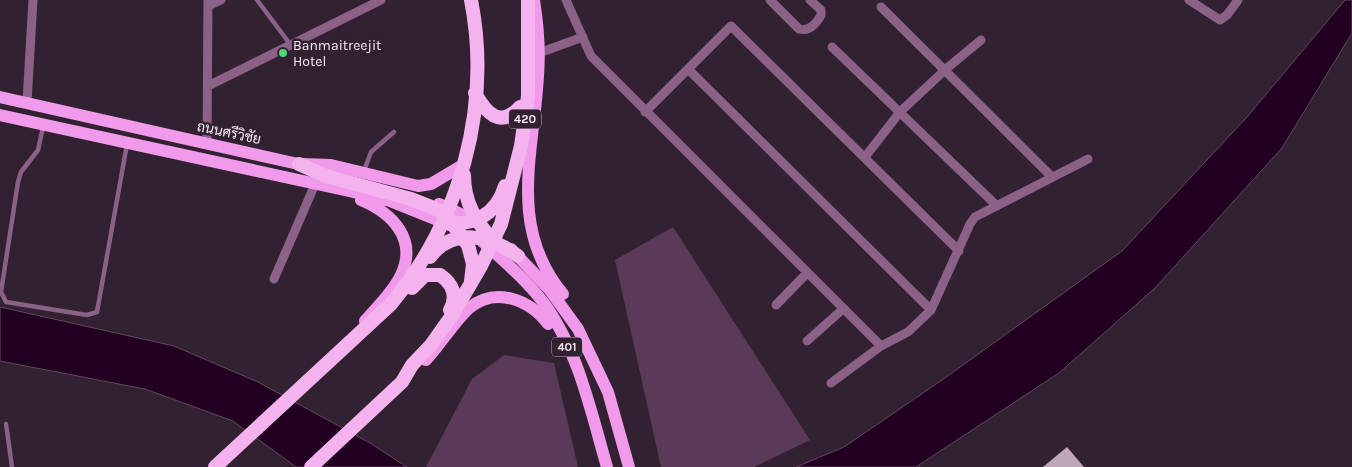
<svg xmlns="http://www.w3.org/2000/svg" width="1352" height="467" viewBox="0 0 1352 467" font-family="Karla,Sarabun,sans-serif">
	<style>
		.green { fill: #5b3958 }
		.water { fill: #220021; stroke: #624660 }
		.building { fill: #bea7bb }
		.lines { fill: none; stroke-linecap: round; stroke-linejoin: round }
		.service { stroke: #8c6188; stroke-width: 4.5 }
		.minor { stroke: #8c6188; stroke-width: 9 }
		.primary { stroke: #f199ea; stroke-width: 12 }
		.trunk { stroke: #f4b2ee; stroke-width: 14 }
		.poi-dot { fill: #4cd676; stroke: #322131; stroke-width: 2 }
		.labels { text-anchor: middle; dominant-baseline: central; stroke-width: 5; stroke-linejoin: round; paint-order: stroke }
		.shield { fill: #322131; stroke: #bbaeba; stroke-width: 1 }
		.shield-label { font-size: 12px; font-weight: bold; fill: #f6eaf4 }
		.poi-label { font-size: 14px; fill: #f6eaf4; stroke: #322131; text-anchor: start }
		.street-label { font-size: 14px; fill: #f6eaf4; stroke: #322131 }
	</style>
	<rect width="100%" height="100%" fill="#322131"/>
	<!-- green -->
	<path class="green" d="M673,227L810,440L754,467H661L615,260Z
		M504,355L554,363L578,467H426L472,379Z"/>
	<!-- water -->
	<path class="water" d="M1345,0H1352V33L1282,148L1155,288L1059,373L916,467H796L844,447L942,380L1122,251L1247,117Z
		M0,307L174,346L258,382L370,443L407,467H296L233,421L145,389L0,361Z"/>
	<!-- building -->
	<path class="building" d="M1067,447L1084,467H1043Z"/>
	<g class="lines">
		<!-- service -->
		<path class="service" d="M257,0L290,44
			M43,127L38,150L21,172L18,182L1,292L6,302L87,315L97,312L127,144
			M364,171L371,152L394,132
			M6,424L12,467"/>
		<!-- minor -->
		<path class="minor" d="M566,0L591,56L881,346
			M770,0L799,29C809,32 817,23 821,15V10L810,0
			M1189,0L1220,20L1227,15L1238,0
			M208,6L221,0
			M881,7L1052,177
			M832,47L997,206
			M539,53L583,37
			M688,69L931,310
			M208,86L381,0
			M27,102L33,0
			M645,112L731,26L959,251
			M207,144L208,0
			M865,157L900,112L946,69L981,40
			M274,279L313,189
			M776,305L807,273
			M807,341L843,309
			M831,383L881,346L908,332L931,310L970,224L975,217L1088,159"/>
		<!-- primary -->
		<path class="primary" d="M534,0C538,25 540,51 538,76C534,152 507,227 563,294
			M0,97L307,166
			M0,115L349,191L390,201L452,226
			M302,164L331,165L418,186L431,184L463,165
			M361,200C392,213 418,239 401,275C393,292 377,307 365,321
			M439,204L478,222
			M483,242C504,261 526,280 543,302C578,349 591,412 607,467
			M511,249L549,289L578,329L608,392L629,467
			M426,360C441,344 453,323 469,308C496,286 530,300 548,324"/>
		<!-- trunk -->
		<path class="trunk" d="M475,93C486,113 500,129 520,107
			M299,164L326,176L411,199L434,208L446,215L468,245L473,264L471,281
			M464,175C464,203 476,221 493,241
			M443,222C472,227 496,216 505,186
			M430,257C453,226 491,236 518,256
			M412,288L425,275H440C453,284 458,296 450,310
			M215,467L391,304C460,221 492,107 471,0
			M311,467L402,382L412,365L431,345L453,314L481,266L501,224L521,146L528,96V0"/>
	</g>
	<!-- markers -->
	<circle class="poi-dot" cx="283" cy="53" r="5"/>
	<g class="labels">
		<!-- shield labels -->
		<g class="shield">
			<rect x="509" y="109.5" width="32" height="19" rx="4"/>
			<rect x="552" y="337.5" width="30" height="19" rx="4"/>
		</g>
		<g class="shield-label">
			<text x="525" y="119">420</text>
			<text x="567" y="347">401</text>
		</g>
		<!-- poi labels -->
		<g class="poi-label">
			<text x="293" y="45">Banmaitreejit<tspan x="293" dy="16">Hotel</tspan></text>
		</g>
		<!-- street labels -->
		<g class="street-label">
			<text transform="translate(229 133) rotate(12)">ถนนศรีวิชัย</text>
		</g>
	</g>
</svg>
